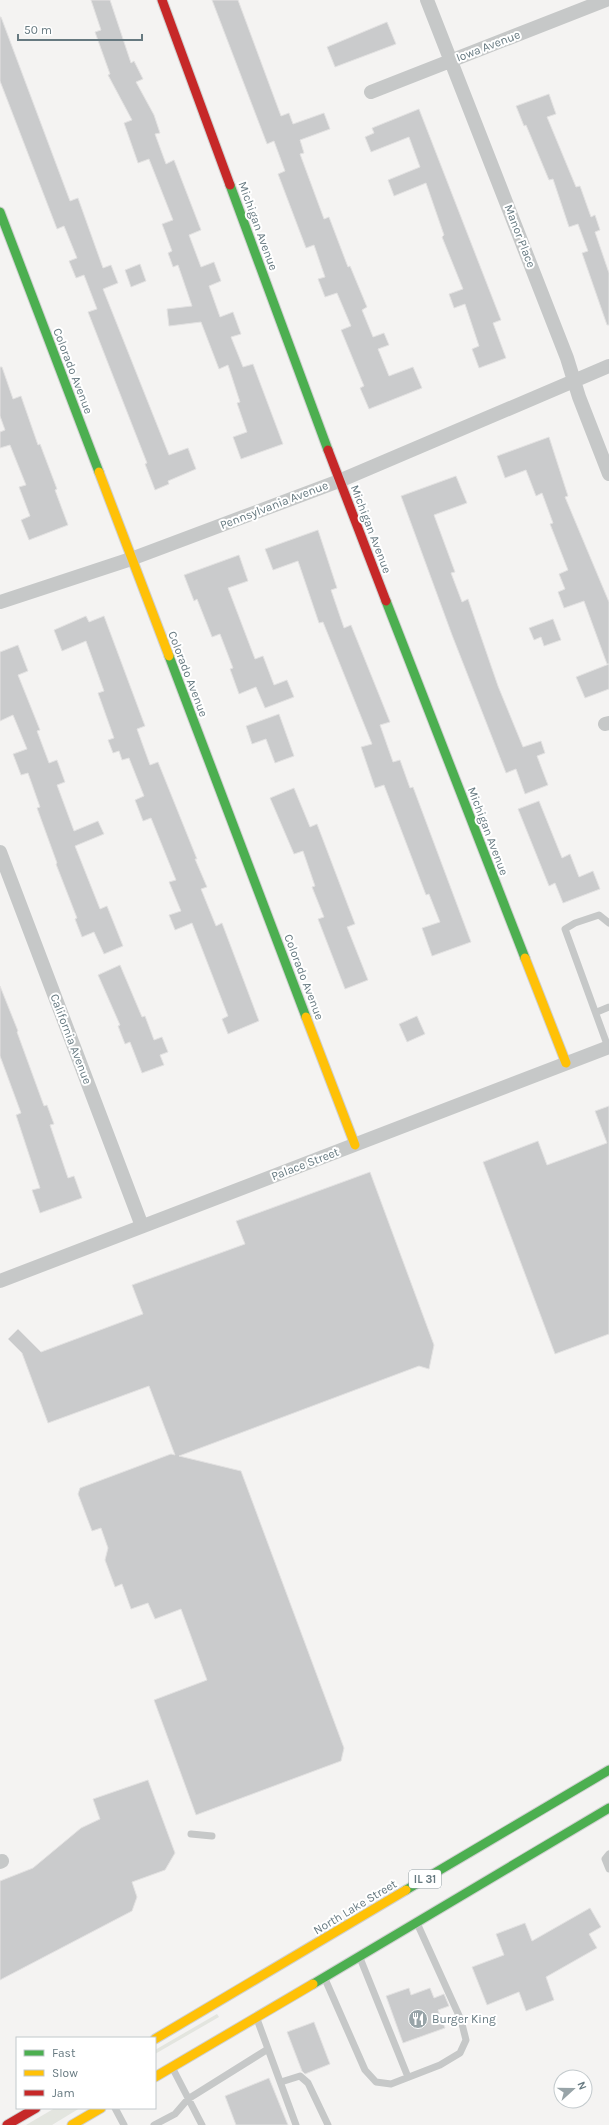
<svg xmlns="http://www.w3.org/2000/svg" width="609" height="2125" viewBox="0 0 609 2125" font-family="Karla,sans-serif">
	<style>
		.green { fill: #e3e5df }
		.building { fill: #cacbcc; stroke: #e3e2e2 }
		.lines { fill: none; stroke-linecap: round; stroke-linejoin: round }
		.fast-casing { stroke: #cfd0d0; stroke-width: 11 }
		.slow-casing { stroke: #cfd0d0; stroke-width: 11 }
		.jam-casing { stroke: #cfd0d0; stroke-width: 11 }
		.lane { stroke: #c6c8c8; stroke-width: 7 }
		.street { stroke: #c6c8c8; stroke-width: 14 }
		.fast { stroke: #4caf50; stroke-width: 9 }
		.slow { stroke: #ffc107; stroke-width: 9 }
		.jam { stroke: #c62828; stroke-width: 9 }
		.labels { text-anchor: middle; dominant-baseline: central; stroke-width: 4; stroke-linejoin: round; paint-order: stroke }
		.shield { fill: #fff; stroke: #94a1a6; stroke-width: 1 }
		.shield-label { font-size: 11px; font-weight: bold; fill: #667980 }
		.street-label { font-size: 12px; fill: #667980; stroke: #fff }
		.poi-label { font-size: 12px; fill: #667980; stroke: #fff; text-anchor: start }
	</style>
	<rect width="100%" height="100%" fill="#f4f3f2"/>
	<!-- green -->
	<path class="green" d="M217,2014L219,2017L155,2054V2050Z
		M55,2108H80L52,2125H26Z"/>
	<!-- building -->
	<path class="building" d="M91,0H110L131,63L134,61L143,79L136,82L154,115L160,133L155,134L166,164L174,160L201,230L189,235L201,267L214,262L221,281L209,286L220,317L233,312L241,334L231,337L243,367L253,364L283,444L241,459L233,437L247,432L237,403L240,402L228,365L219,369L201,322L169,326L167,309L192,306L178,265L173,267L168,253L172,251L162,224L173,220L149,159L138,163L124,123L132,120L108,75L110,74L95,32L101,30Z
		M212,0H238L281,116L289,113L293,124L324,113L330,129L300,140L304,153L300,154L324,219L329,217L348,267L350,266L367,307L362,310L373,337L384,333L389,345L378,349L389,376L413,367L422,388L369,409L360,388L364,386L341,330L351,326L337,293L325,297L318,279L325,277L314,245L306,248L278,174L285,171L274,141L267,144Z
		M0,17H1L70,201L78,198L103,268L111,265L118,283L103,289L169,455L188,448L196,469L168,481L169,484L155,490L145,464L147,463L88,312L97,309L84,275L76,278L69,261L77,258L64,226L57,229L0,81Z
		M387,22L396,44L335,67L327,47Z
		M549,94L556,114L547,117L576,187L580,186L591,217L595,215L600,230L595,232L609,273V325H607L582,253L588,251L578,224L569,227L553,179L549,180L526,125L524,126L516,106Z
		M419,109L501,320L493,323L506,358L479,368L472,349L479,346L465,304L454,308L449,294L463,289L442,237L444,235L426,183L394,196L388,180L420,167L409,137L371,152L365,137L374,133L372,128Z
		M140,264L146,281L131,287L125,270Z
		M0,367H2L13,399L21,396L38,445L40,444L57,489L55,490L68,525L29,540L21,520L30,516L19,487L26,485L10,445L0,448V432L5,430L0,416Z
		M549,437L568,496L565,497L609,602V664H607L584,601L564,608L558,592L565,589L559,574L568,570L550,524L553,523L542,493L536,496L526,470L505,478L497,456Z
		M456,476L467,503L434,515L455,572L451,573L462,602L468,599L498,686L523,747L541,741L545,753L537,756L548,785L525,794L516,769L506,773L452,635L401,496Z
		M318,530L337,588L331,590L344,628L351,625L390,722L380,725L393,762L400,760L410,788L413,787L471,942L432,956L422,928L440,922L429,894L426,895L384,785L375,788L361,747L372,744L323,622L319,623L298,561L273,570L265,549Z
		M239,555L248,581L228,588L255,659L263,656L274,685L287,680L294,697L265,708L256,687L239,694L230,669L233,668L220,634L212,637L197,599L194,601L184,575Z
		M86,616L89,622L104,616L145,726L137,729L150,765L158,762L197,859H195L207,887L201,889L216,926L222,923L259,1021L228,1034L222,1019L228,1016L192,923L175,930L169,915L181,911L169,882L176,880L151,818L143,821L135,800L144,796L129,758L122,760L119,751L113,753L108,740L114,738L98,693L104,691L86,641L62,651L54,630Z
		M553,619L561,640L544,646L541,637L534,640L529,628Z
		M18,645L28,671L18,675L40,730L37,731L49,763L57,760L65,782L57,785L74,831L98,821L104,834L75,846L100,909L107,906L123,946L104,954L94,932L82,937L75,919L77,918L56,864L57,863L37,808L40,807L28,773L21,775L13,754L27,749L13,715L0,721V652Z
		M609,664V689L585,698L576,677Z
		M279,714L294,756L275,763L266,739L252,744L246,726Z
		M294,788L310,827L317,824L355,924L347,927L368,980L345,989L318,919L324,917L312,887L315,886L303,851L294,854L270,798Z
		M539,801L562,858L570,854L579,877L593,871L600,889L563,903L555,883L549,886L518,809Z
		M120,965L142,1017L145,1016L154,1040L162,1037L168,1052L160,1055L164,1065L142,1073L130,1042L125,1044L118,1026L120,1025L98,975Z
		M0,986L18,1031L17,1032L44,1106L47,1105L54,1124L50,1125L68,1178L74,1176L82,1198L40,1213L32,1190L40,1188L16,1115L21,1113L0,1056Z
		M417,1016L425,1034L407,1042L399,1024Z
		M609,1106V1334L555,1354L483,1162L538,1141L547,1165L607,1143L595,1111Z
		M370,1172L434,1345L429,1369L419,1366L179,1456L241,1471L344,1748L341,1761L196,1815L154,1700L207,1680L181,1609L155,1619L148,1603L131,1609L122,1584L115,1587L105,1560L108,1548L101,1528L92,1531L78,1494L80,1488L171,1454L175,1455L149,1386L48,1423L22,1353L8,1339L18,1329L41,1352L143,1314L132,1285L245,1244L236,1221Z
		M148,1780L175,1853L165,1870L132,1882L137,1897L132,1911L0,1980V1881L33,1868L81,1828L100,1819L93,1799Z
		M590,1908L601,1927L589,1934L597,1948L546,1977L554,2000L526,2011L519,1992L487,2005L472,1967L504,1955L496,1934L525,1923L532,1941Z
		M409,1988L411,1995L430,1988L434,1998L444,1994L449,2006L438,2010L445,2028L403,2043L386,1996Z
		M314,2022L330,2064L305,2074L302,2071L287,2032Z
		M269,2078L288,2125H236L225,2096Z"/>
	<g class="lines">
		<!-- fast casing -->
		<g class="fast-casing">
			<path id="fast" d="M230,185L328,450
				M0,212L99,472
				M386,601L525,958
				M169,656L306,1017
				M406,1890L609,1770
				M313,1984L609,1808"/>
		</g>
		<!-- slow casing -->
		<g class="slow-casing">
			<path id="slow" d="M99,472L169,656
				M525,958L566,1063
				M306,1017L355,1145
				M155,2039L406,1890
				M155,2077L313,1984
				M72,2125L101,2108"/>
		</g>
		<!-- jam casing -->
		<g class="jam-casing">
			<path id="jam" d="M162,0L230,185
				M328,450L386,601
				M7,2125L36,2108"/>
		</g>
		<!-- lane -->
		<path class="lane" d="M597,1012L609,1007
			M608,1047L565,929L575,923L599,915L609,923
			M191,1834L212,1836
			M609,1854L605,1859L609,1869
			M360,1958L408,2077
			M325,1979L365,2070L376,2082L391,2084L440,2065L460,2053L466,2040L461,2020L417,1923
			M257,2019L296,2125
			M173,2069L202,2125
			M281,2082L300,2076L308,2083L328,2125
			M115,2108L124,2125
			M154,2125L175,2114L188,2099L268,2049"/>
		<!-- street -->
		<path class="street" d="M427,0L567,358L579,397L609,474
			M371,92L606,0
			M0,602L131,559L339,481L609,366
			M605,724L609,723
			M0,852L142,1226
			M0,1281L609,1047
			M0,1862L2,1861"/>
		<!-- fast -->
		<use href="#fast" class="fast"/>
		<!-- slow -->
		<use href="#slow" class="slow"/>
		<!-- jam -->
		<use href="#jam" class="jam"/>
	</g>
	<!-- icons -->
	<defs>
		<g id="restaurant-disc" transform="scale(1)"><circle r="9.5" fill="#98a4a8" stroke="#fff"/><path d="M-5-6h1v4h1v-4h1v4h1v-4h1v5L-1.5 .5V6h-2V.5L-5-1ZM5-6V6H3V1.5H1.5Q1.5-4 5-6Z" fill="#fff"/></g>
	</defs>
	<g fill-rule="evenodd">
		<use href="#restaurant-disc" x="418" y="2019"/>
	</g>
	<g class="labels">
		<!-- shield labels -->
		<rect class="shield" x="409" y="1870" width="32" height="18" rx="3"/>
		<g class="shield-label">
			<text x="425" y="1879">IL 31</text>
		</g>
		<!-- street labels -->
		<g class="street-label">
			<text transform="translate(488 46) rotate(-21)">Iowa Avenue</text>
			<text transform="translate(258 226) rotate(70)">Michigan Avenue</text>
			<text transform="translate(520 236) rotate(69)">Manor Place</text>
			<text transform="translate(73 371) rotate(69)">Colorado Avenue</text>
			<text transform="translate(274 505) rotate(-21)">Pennsylvania Avenue</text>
			<text transform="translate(371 529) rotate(69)">Michigan Avenue</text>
			<text transform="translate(188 674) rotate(69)">Colorado Avenue</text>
			<text transform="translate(488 831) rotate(69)">Michigan Avenue</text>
			<text transform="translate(304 977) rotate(69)">Colorado Avenue</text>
			<text transform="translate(71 1039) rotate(69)">California Avenue</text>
			<text transform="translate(305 1164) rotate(-21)">Palace Street</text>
			<text transform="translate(355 1907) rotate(-31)">North Lake Street</text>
		</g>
		<!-- poi labels -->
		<g class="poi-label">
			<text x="432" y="2019">Burger King</text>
		</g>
	</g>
	<!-- legend -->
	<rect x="16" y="2037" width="140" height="72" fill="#ffffff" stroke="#c2c9cc"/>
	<rect x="24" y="2050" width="20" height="6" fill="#4caf50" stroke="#c2c9cc"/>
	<text x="52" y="2057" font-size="12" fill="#667980">Fast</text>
	<rect x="24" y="2070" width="20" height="6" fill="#ffc107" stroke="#c2c9cc"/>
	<text x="52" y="2077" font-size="12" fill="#667980">Slow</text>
	<rect x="24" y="2090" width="20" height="6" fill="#c62828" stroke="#c2c9cc"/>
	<text x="52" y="2097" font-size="12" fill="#667980">Jam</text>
	<!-- north arrow -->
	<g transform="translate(573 2089) rotate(69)"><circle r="19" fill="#ffffff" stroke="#c2c9cc"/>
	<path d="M0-3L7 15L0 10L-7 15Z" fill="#98a4a8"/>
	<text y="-6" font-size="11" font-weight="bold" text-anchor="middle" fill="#667980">N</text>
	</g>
	<!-- scale -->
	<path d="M18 34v6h124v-6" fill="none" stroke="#667980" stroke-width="2"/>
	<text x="24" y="34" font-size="12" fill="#667980" stroke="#ffffff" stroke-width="3" paint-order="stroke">50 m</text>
</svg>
